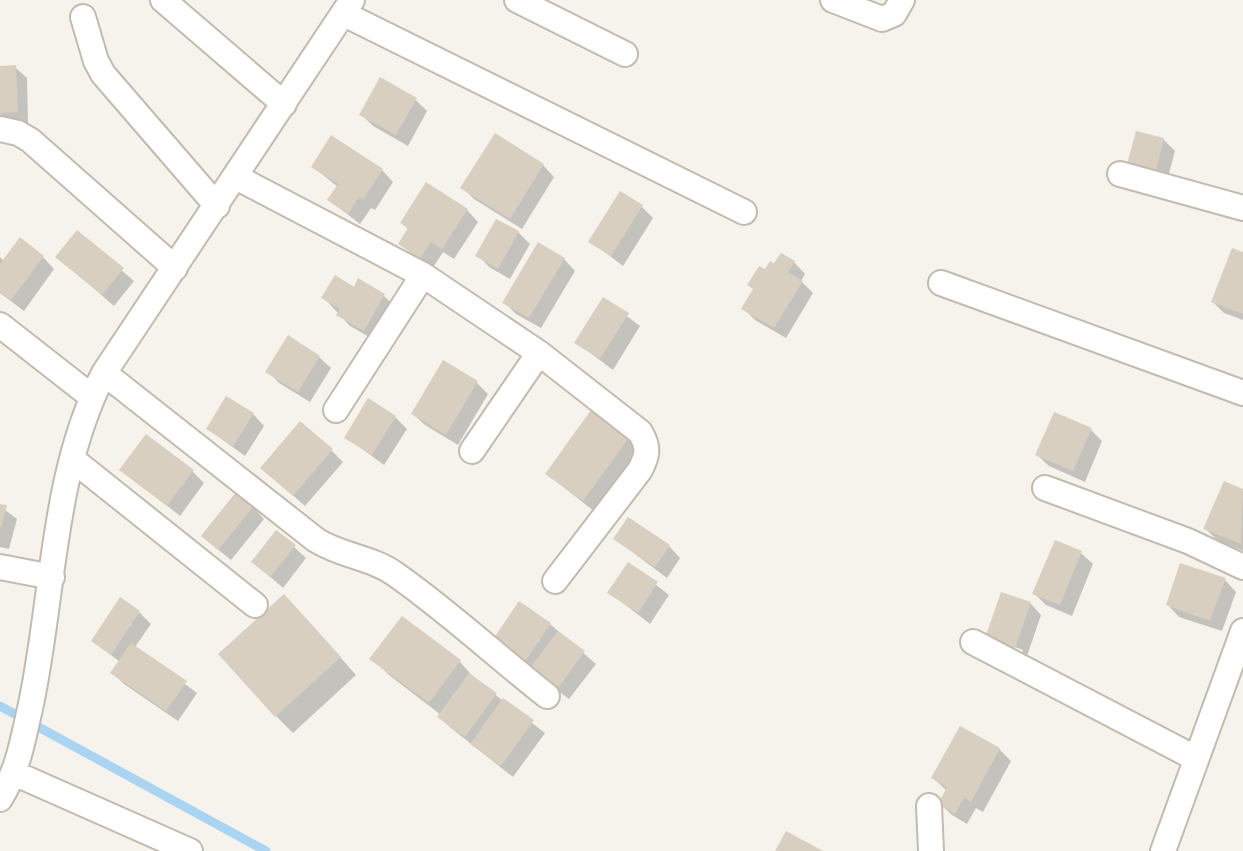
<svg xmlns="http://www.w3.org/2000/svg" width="1243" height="851" viewBox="0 0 1243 851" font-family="Overpass,sans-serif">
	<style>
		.shadow { fill: #0003; fill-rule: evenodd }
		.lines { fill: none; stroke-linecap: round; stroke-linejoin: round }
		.stream { stroke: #a9d4f2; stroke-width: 9 }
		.building { fill: #d8cfc1 }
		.street-casing { stroke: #c2bbae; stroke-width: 28 }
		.street { stroke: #fff; stroke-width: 24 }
	</style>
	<rect width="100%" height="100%" fill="#f6f3ec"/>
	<!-- shadow -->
	<path class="shadow" d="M15,67L27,78L28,123L11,124L0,114V68Z
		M416,100L427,111L408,146L373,126L361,114Z
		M1163,139L1175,151L1167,181L1141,176Z
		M543,165L554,177L522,229L474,199L463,188Z
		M313,167L382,170L393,182L375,210L371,208L360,224L329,200L338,187Z
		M642,207L653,218L623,266L590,241Z
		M467,210L478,222L454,259L443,252L432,269L400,244L409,230L402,223Z
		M518,232L530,244L510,279L489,267L478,255Z
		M78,233L134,281L114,306L58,257Z
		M1243,254V320L1224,313L1213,302Z
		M0,257L4,261L43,257L54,269L24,311L0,293Z
		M564,259L575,271L541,328L516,314L504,302Z
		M794,262L805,274L801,281L813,293L786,338L755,320L743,308L765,272L775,266Z
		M354,289L384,296L396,307L376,341L350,326L324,298Z
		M604,299L640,326L613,370L577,343Z
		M319,357L331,368L310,402L279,383L268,371Z
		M476,382L488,394L458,445L425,425L413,414Z
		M253,414L264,426L245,456L208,429Z
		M395,417L407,429L384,465L346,437Z
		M1091,430L1102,441L1085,482L1049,466L1037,455Z
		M628,439L639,451L595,512L547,474Z
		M331,450L343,462L305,506L274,479Z
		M121,470L192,471L204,483L180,516Z
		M1225,483L1243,491V551L1217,540L1205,528Z
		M0,506L17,519L9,549L0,547Z
		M253,507L264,519L231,560L215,547Z
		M615,539L669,546L680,558L667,578Z
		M1056,542L1081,553L1093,564L1072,616L1046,605L1034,593Z
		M294,547L306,558L283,588L253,562Z
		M629,564L669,595L650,624L609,592Z
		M1225,580L1236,592L1222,631L1179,617L1168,605Z
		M1002,594L1030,603L1041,615L1026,659L999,650L987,638ZM999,641L1023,650L1022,653L999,645Z
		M520,604L550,624L596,664L569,699L506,652Z
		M139,612L151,624L135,647L197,693L178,721L124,684L113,673L120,662L93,641Z
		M301,613L356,675L293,733L276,716Z
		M402,618L460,662L476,680L545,733L513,777L451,728L439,717L441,715L389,675L372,658Z
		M999,749L1011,761L983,812L976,808L967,824L952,815L940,804L947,791L933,778Z"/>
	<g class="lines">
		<!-- stream -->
		<path class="stream" d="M0,706L266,851"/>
	</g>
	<!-- building -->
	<path class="building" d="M16,65L18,112L0,113V66Z
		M380,77L417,98L396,135L359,115Z
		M1136,131L1164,138L1156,171L1127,164Z
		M495,133L544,164L510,219L460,188Z
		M331,135L383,169L363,200L359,197L348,214L327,200L338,184L311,167Z
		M426,182L468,209L442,249L431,242L420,259L398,244L408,228L400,223Z
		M620,191L643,205L611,256L588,242Z
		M496,219L519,231L498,269L475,256Z
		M77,230L124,268L102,295L55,257Z
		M20,237L44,256L11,300L0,292V264Z
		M538,242L565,258L529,318L502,303Z
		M1232,248L1243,252V314L1211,302Z
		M781,253L795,261L788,272L803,281L774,328L741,309L753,289L747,285L759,266L765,269L770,261L774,263Z
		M335,275L354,287L358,278L385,294L364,331L336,315L340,309L321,298Z
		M603,297L629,313L600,359L574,343Z
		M288,335L320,356L298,392L265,372Z
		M443,360L478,381L446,435L411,414Z
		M226,396L254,413L233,446L206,429Z
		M368,398L396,416L372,455L344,438Z
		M591,410L629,438L583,501L545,474Z
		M1054,412L1092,428L1073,471L1035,455Z
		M300,421L333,449L293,496L260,468Z
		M146,434L194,470L167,506L119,470Z
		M1224,481L1243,489L1241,544L1203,529Z
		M236,492L254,506L218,550L201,536Z
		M0,504L7,505L1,527H0Z
		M628,517L670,545L655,567L613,539Z
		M276,530L296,545L270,577L251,562Z
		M1055,540L1082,551L1060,605L1032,594Z
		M628,562L658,582L638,613L607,593Z
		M1180,563L1226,578L1210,621L1166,605Z
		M1001,592L1031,602L1015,649L985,638Z
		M284,594L341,657L275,717L218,654Z
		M120,597L140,611L111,655L91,641Z
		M519,601L551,623L524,663L492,641Z
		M402,616L461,660L429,703L369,659Z
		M558,631L585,651L557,689L530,668Z
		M131,643L187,681L166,711L110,673Z
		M469,673L497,693L465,737L437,717Z
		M503,698L534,720L501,766L470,744Z
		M960,726L1000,748L971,802L964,798L955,814L938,804L947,787L931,778Z
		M786,831L823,851H775Z"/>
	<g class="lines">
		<!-- street casing -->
		<g class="street-casing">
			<path id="street" d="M163,0L284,104
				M517,0L625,54
				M833,0L882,19L894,14L902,0
				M344,14L744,212
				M83,17L96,61L103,74L217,206
				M0,129L18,133L30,140L175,268
				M1120,174L1243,208
				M236,177L423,275L539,353L640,432C649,447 648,455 640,470L555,581
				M941,283L1243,393
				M0,325L92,397
				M104,373L316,540C341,556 371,557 395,574C448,611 496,656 547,696
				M336,410L423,275
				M472,451L539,353
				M72,459L255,605
				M1045,488L1188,541L1243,567
				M0,567L52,577
				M973,642L1195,758
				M16,774L190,851
				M0,799C19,768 23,739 31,704C54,595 52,473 104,373L352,0
				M929,806L931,851
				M1163,851L1243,631"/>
		</g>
		<!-- street -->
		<use href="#street" class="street"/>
	</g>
</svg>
